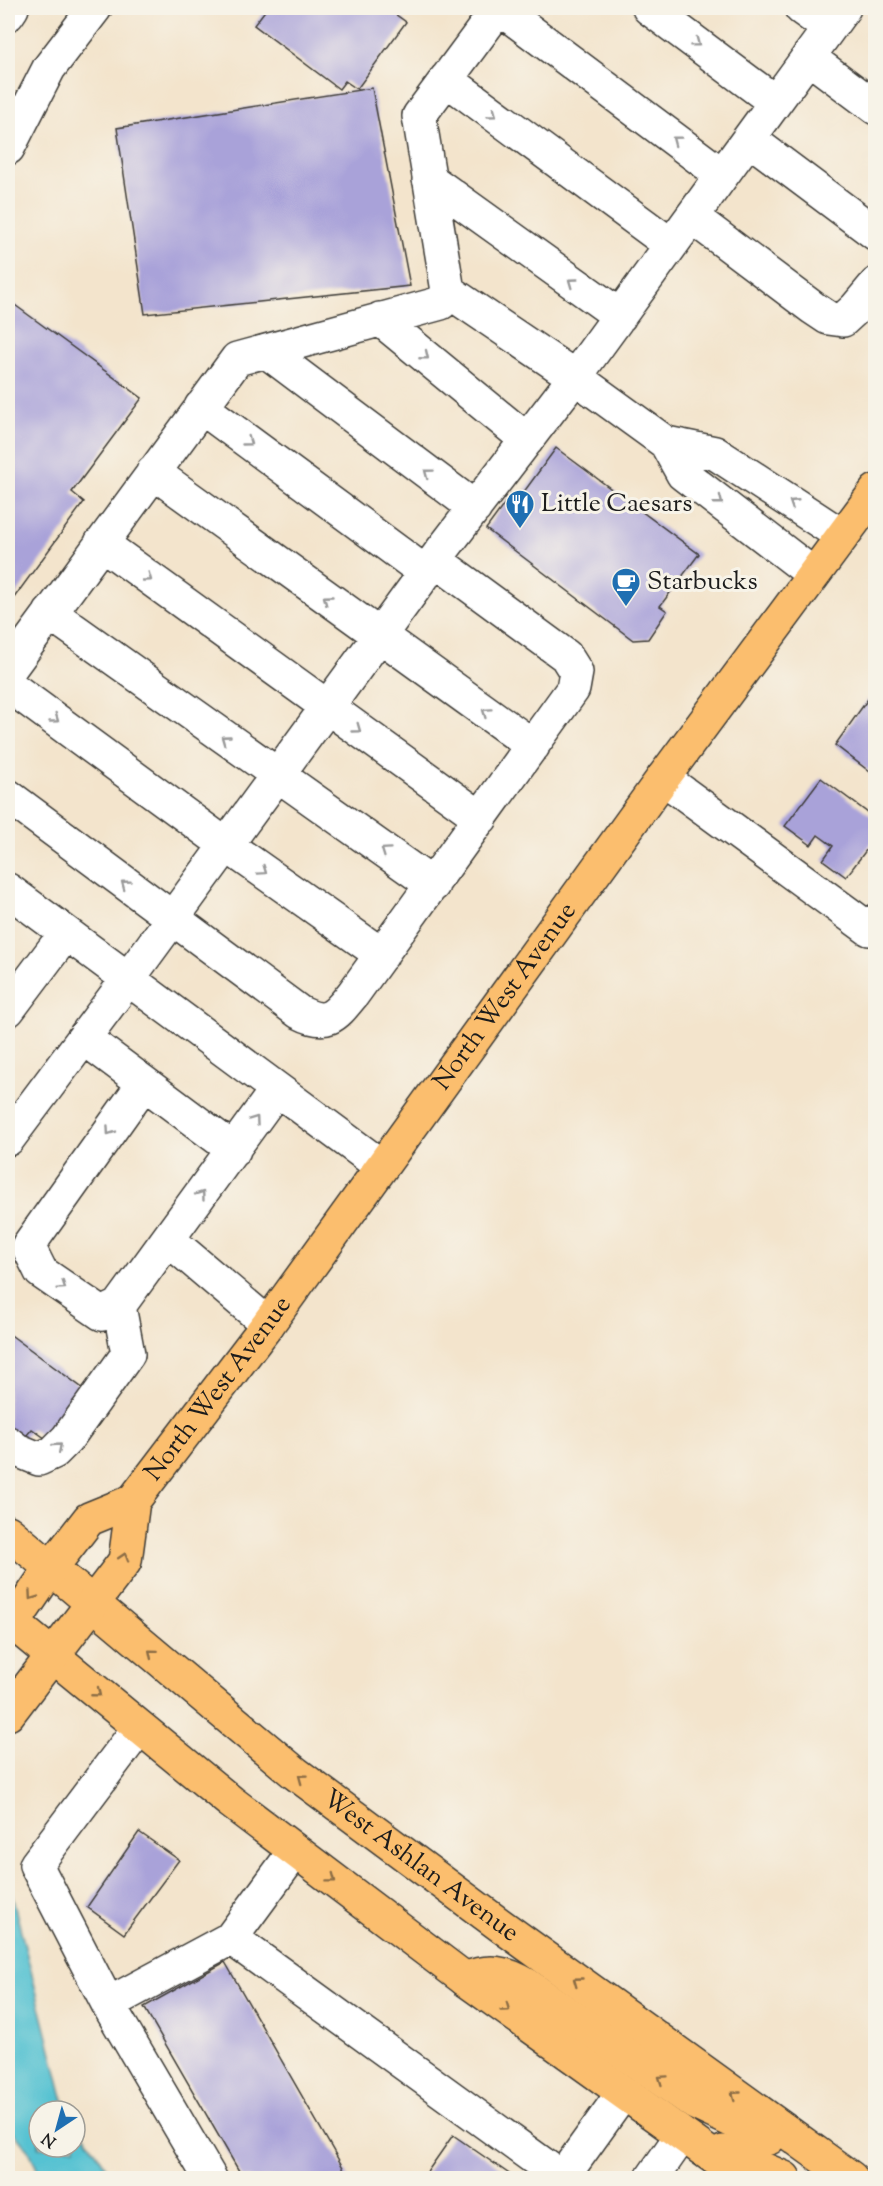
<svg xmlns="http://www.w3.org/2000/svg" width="883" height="2186" viewBox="0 0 883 2186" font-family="'Sorts Mill Goudy',serif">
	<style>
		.water { fill: #57c2d2; stroke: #3a6f77; stroke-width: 1.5 }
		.building { fill: #a9a2d9 }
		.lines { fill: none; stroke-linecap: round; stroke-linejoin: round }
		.minor-casing { stroke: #3c3a36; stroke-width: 36 }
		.major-casing { stroke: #3c3a36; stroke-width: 36 }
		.minor { stroke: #fff; stroke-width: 33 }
		.major { stroke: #fbbe6e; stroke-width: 33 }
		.oneway { stroke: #999 }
		.oneway2 { stroke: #8c6d45 }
		.labels { text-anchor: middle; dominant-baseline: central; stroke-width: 6; stroke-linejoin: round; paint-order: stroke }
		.poi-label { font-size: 26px; fill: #1c1c1c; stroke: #f7f3e8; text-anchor: start }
		.street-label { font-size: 26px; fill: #1c1c1c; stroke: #f7f3e8 }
	</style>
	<rect width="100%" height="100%" fill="#f7f3e8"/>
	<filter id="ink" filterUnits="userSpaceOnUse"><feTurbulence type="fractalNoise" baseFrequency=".0167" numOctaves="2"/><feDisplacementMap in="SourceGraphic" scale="12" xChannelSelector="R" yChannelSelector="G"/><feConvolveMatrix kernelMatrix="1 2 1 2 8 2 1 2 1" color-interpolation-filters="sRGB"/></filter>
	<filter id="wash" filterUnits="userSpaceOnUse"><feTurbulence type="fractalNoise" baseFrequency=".008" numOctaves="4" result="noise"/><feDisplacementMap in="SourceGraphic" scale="24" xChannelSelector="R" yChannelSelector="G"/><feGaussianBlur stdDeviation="1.35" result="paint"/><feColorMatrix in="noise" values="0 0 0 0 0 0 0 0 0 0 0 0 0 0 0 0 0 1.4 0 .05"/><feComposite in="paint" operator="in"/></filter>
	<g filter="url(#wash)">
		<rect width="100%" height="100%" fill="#f3e4cc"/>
		<!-- water -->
		<path class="water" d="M8,1880L65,2105L69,2111H39V2147H75V2120L113,2178H41L30,2153L11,2129L8,2119Z"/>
		<g id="blocks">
			<!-- building -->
			<path class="building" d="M267,8H399L395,14L406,22L357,89L345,81L339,89L254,25Z
				M372,88L410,286L145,314L117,128Z
				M8,300L142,398L72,492L84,502L8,606Z
				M556,448L699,554L660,606L667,611L648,639L633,640L486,529L511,495L518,500Z
				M868,699L876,704L874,775L835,745Z
				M821,778L876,819V837L846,877L823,860L833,846L818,835L811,845L785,826Z
				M8,1333L85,1390L49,1441L32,1429L21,1442L8,1432Z
				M139,1832L179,1860L124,1934L87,1907Z
				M225,1962L349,2178H243L144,2007Z
				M453,2135L515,2178H423Z"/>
		</g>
	</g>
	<g filter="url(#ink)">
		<use href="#blocks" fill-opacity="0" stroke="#3c3a36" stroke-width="1.5"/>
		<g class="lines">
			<!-- minor casing -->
			<g class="minor-casing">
				<path id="minor" d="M499,8L722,175
					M649,8L775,102
					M801,8L829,28
					M8,14L12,8
					M808,57L876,108
					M446,79L671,245
					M749,139L876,234
					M8,148L49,68L95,8
					M429,179L620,316
					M692,217L813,308L828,318L843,320L855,309L876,284
					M380,319L527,440
					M266,351L475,508
					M201,407L426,573
					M666,443L715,453L841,535
					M153,472L533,746
					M101,543L481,818
					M813,574L683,474L666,443L575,377L844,8
					M50,613L433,885
					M8,671L237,359L441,303L448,291L419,116L499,8
					M8,685L226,845L382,955
					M663,778L869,929L876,921
					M8,796L299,1012C328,1027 335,1016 353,994L573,689L576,672L566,656L435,560
					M8,890L381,1166
					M8,1010L66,933
					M84,1038L234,1150
					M144,1083L28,1246L41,1272L102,1314L119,1306L277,1089
					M8,1139L128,979L443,549L575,377L448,291
					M169,1240L268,1324
					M8,1443L17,1450L39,1459L54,1452L67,1439L128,1354L119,1306
					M139,1728L36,1865L108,2004L210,2178
					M231,1938L562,2178
					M108,2004L231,1938L295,1851
					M562,2178L623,2093
					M652,2178L682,2135"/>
			</g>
			<!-- major casing -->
			<g class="major-casing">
				<g id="major">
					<path id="s1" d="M8,1532L295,1773L500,1925L851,2178"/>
					<path d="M8,1619L231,1802L465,1979L743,2178"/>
					<path d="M8,1631L51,1568L89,1519L133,1501"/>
					<path id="s2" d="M8,1714L125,1561L133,1501L268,1324L663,778L876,491"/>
					<path d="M465,1979C489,1969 505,1972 527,1985L695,2103L769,2138"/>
					<path d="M723,2152L784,2178"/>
				</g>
			</g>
			<!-- minor -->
			<use href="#minor" class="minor"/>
			<!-- major -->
			<use href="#major" class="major"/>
		</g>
		<!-- one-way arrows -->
		<defs><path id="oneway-chevron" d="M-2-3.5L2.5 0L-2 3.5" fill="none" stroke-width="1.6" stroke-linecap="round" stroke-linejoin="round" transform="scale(1.5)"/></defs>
		<g class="oneway">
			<use href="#oneway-chevron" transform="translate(696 43) rotate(37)"/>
			<use href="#oneway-chevron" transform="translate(493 114) rotate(36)"/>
			<use href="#oneway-chevron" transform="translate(676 140) rotate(-143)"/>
			<use href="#oneway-chevron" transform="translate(572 282) rotate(-144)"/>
			<use href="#oneway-chevron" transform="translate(425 356) rotate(39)"/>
			<use href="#oneway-chevron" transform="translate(248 442) rotate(36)"/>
			<use href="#oneway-chevron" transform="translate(428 473) rotate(-143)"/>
			<use href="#oneway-chevron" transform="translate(719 501) rotate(38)"/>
			<use href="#oneway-chevron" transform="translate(793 503) rotate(-147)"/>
			<use href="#oneway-chevron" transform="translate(148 578) rotate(36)"/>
			<use href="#oneway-chevron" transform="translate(327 599) rotate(-144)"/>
			<use href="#oneway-chevron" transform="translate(486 712) rotate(-145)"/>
			<use href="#oneway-chevron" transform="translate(55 719) rotate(36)"/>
			<use href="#oneway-chevron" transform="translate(357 729) rotate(36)"/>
			<use href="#oneway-chevron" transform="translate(225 739) rotate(-144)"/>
			<use href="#oneway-chevron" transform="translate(385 851) rotate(-145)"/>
			<use href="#oneway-chevron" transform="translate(263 871) rotate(35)"/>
			<use href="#oneway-chevron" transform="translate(125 884) rotate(-143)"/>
			<use href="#oneway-chevron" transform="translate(255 1120) rotate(-55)"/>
			<use href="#oneway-chevron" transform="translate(110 1131) rotate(125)"/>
			<use href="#oneway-chevron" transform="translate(201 1195) rotate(-54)"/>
			<use href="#oneway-chevron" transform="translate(62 1286) rotate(34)"/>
			<use href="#oneway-chevron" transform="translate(58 1447) rotate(-41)"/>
		</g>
		<g class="oneway2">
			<use href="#oneway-chevron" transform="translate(124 1557) rotate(-73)"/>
			<use href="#oneway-chevron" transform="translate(32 1596) rotate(125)"/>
			<use href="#oneway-chevron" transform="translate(152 1653) rotate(-140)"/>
			<use href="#oneway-chevron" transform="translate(97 1693) rotate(39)"/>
			<use href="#oneway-chevron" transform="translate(302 1778) rotate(-143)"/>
			<use href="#oneway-chevron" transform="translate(332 1879) rotate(37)"/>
			<use href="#oneway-chevron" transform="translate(577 1981) rotate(-144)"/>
			<use href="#oneway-chevron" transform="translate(506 2008) rotate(36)"/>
			<use href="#oneway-chevron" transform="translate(662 2079) rotate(-145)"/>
			<use href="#oneway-chevron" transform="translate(735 2095) rotate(-144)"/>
		</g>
	</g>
	<!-- icons -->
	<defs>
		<g id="restaurant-pin" transform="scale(1.5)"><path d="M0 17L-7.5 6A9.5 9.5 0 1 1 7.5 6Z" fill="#1f6fb2" stroke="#f7f3e8"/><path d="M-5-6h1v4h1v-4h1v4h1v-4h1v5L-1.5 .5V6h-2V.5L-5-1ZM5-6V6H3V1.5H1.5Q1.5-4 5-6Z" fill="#fff"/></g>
		<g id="cafe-pin" transform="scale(1.5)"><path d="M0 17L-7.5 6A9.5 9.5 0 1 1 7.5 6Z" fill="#1f6fb2" stroke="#f7f3e8"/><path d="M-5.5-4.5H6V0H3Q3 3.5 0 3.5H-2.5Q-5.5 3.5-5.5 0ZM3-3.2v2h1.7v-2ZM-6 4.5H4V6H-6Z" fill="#fff"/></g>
	</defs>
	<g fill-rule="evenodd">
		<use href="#restaurant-pin" x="520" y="504"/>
		<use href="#cafe-pin" x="626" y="582"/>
	</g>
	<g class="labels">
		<!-- poi labels -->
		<g class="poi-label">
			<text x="541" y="504">Little Caesars</text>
			<text x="647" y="582">Starbucks</text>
		</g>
		<!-- street labels -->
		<g class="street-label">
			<text stroke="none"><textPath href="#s2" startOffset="880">North West Avenue</textPath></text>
			<text stroke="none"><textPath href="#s2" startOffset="394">North West Avenue</textPath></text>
			<text stroke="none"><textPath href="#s1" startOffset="531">West Ashlan Avenue</textPath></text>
		</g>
	</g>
	<!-- margin -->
	<rect width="883" height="2186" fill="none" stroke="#f7f3e8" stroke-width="30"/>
	<!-- north arrow -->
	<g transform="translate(57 2129) rotate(216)"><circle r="28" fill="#f7f3e8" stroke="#9f9d96" stroke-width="1.5"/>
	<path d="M0-4.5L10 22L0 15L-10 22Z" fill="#1f6fb2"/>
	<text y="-9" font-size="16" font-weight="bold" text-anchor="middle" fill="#1c1c1c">N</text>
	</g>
</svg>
